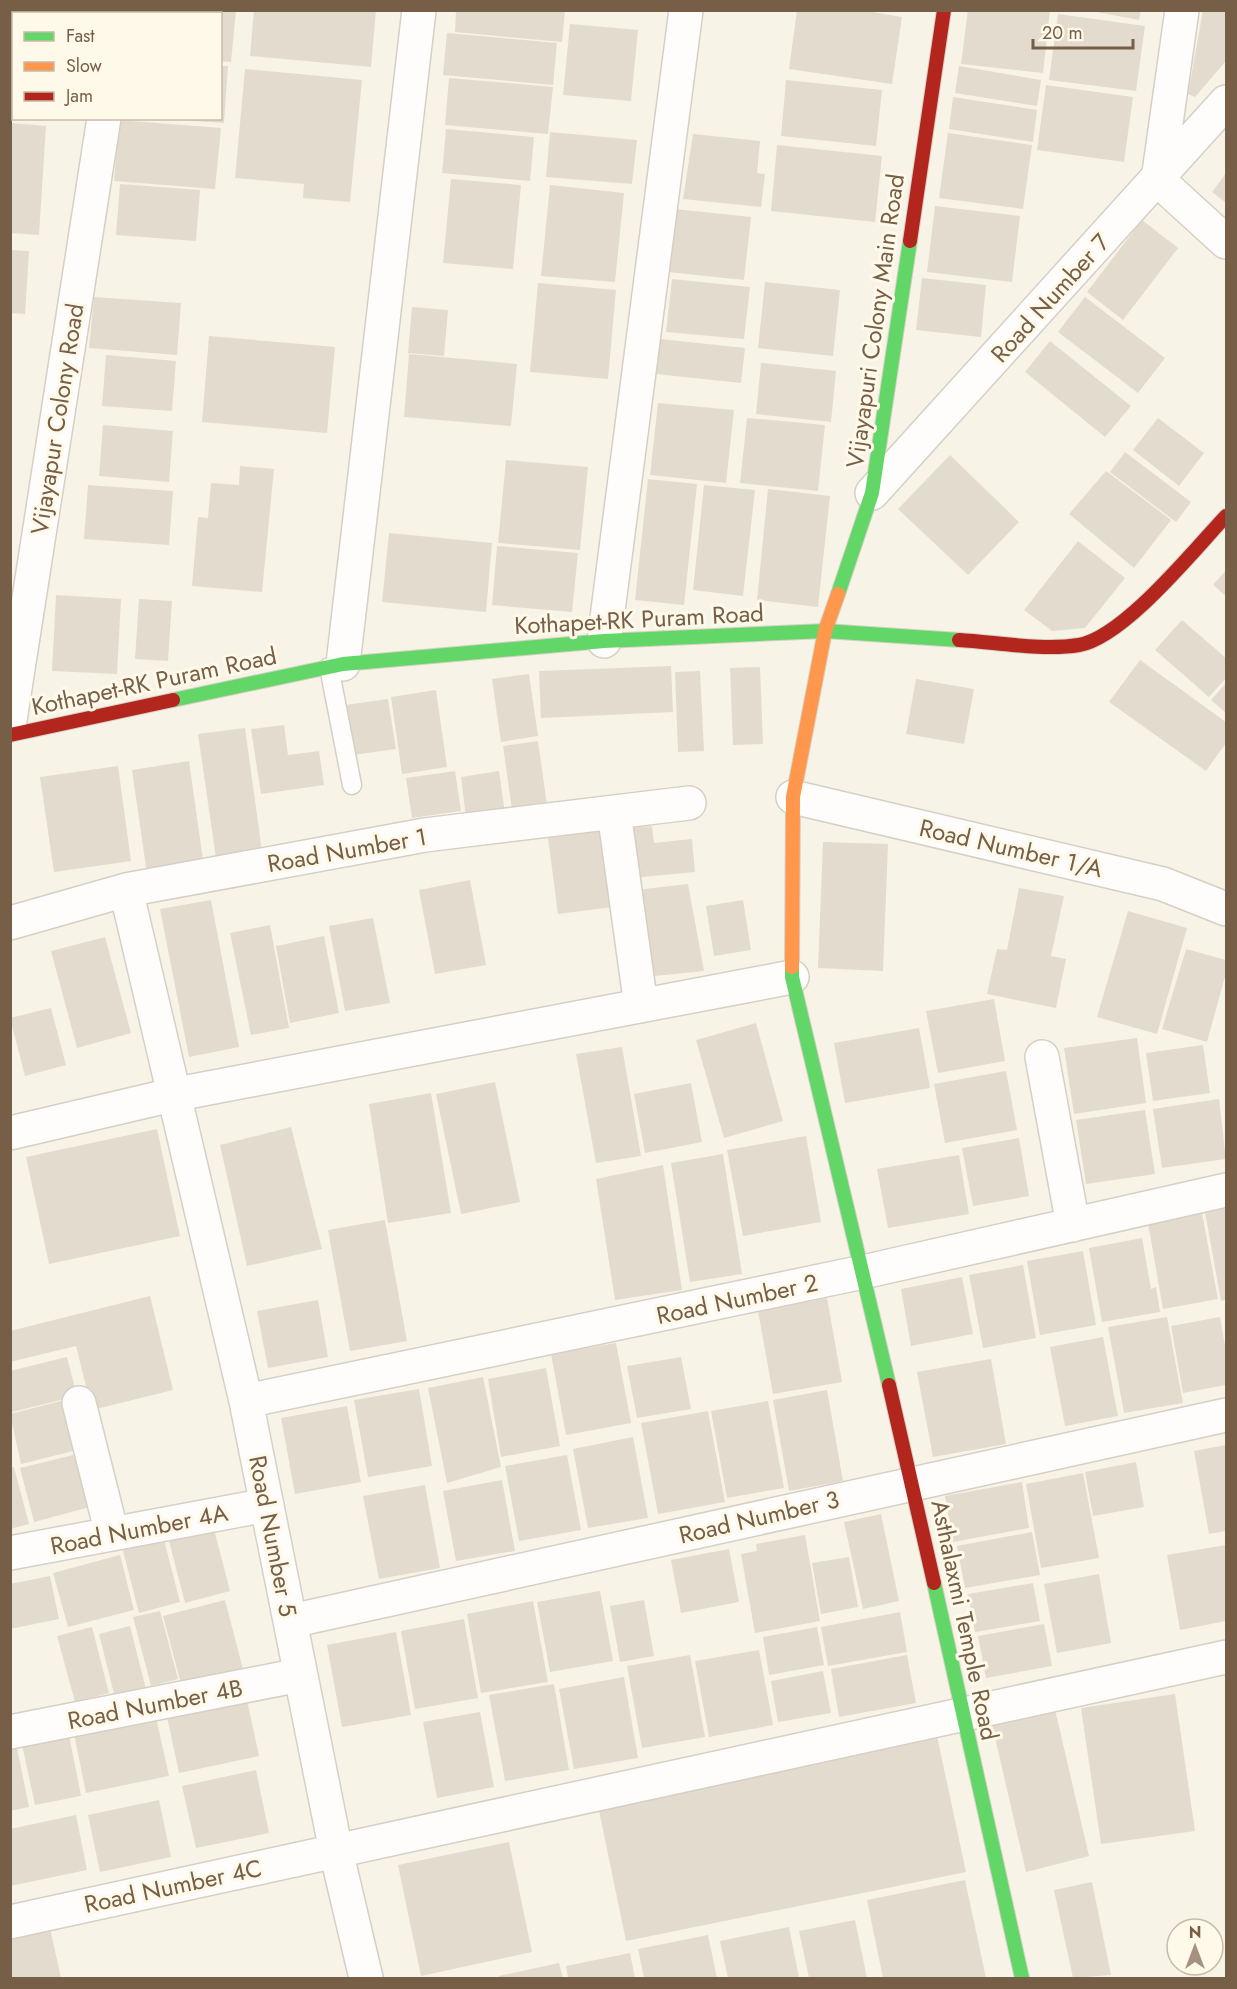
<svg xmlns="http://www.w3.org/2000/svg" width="1237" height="1989" viewBox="0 0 1237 1989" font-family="Jost,sans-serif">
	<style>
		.building { fill: #e4dbcf }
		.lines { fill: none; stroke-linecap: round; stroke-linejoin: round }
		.lane-casing { stroke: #d6cfc5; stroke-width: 21 }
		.street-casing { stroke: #d6cfc5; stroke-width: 36 }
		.fast-casing { stroke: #d7d0c6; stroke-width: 16 }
		.slow-casing { stroke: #d7d0c6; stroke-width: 16 }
		.jam-casing { stroke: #d7d0c6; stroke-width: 16 }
		.lane { stroke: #fefdfb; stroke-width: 18 }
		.street { stroke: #fefdfb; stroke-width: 33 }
		.fast { stroke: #63d668; stroke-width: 14 }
		.slow { stroke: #ff974d; stroke-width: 14 }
		.jam { stroke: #b3261e; stroke-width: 14 }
		.labels { text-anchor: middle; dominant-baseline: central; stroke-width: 6; stroke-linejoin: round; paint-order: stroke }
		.street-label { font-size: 24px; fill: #765e47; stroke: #fff9e9 }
	</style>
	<rect width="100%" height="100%" fill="#f8f3e7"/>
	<!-- building -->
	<path class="building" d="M10,10H55L54,14H14V59H10Z
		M142,10H236L231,62L220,61V14H142Z
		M254,10H376L371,67L250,56Z
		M456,10H565L562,42L455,32Z
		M797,10H861L902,17L892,84L789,69Z
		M968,10H1050L1043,73L961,64Z
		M1086,10H1141L1139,20Z
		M1203,10H1226V61L1195,97L1188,94Z
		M1058,14L1145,26L1136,91L1049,80Z
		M570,24L638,30L631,101L563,95Z
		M447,33L557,43L553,85L443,75Z
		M10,63H14V119H10Z
		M220,66H228L224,123L182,120L220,118Z
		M959,66L1041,80L1037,106L955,93Z
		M245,69L362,80L350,202L303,198L304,184L235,178Z
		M449,78L553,87L548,134L445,125Z
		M786,80L882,90L876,146L781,136Z
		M1046,85L1133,97L1124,162L1037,150Z
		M953,97L1037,110L1033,142L949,129Z
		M119,120L221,128L215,189L114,181Z
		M10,123L46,126L39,235L10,233Z
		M446,129L534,137L530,181L442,173Z
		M550,132L637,140L632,184L546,177Z
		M948,133L1032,145L1023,209L939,198Z
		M693,134L760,141L757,173L765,174L761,207L683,199Z
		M777,145L882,156L875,222L771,211Z
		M1226,173V203L1212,192Z
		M451,179L521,185L513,269L443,263Z
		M120,184L200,190L196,241L116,235Z
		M550,185L624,193L615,282L541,276Z
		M935,206L1020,216L1012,282L927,272Z
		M675,209L751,217L744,280L668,272Z
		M1142,220L1178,248L1123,320L1087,292Z
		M10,250L29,251L25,314L10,313Z
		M922,278L986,285L981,337L916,330Z
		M672,279L750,287L744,339L666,332Z
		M765,282L840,290L833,356L758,348Z
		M538,283L616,290L608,379L530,372Z
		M94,297L181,303L177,355L89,348Z
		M1085,297L1165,358L1138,393L1058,332Z
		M412,307L448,310L444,356L408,353Z
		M209,336L335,347L327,433L202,422Z
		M660,339L745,348L741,383L656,374Z
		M1050,341L1131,406L1105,437L1025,372Z
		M409,354L517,364L511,426L404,417Z
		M106,355L176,361L172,411L102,406Z
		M761,363L836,371L831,422L756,414Z
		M658,403L734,410L726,483L650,475Z
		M747,418L825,425L818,491L740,483Z
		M1158,418L1204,453L1179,486L1133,450Z
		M103,425L173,431L169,482L99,476Z
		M1125,452L1191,502L1176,522L1110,472Z
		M950,455L1019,522L968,575L898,509Z
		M506,460L588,467L580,550L498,543Z
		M240,466L274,469L262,592L192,586L198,517L208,518L211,483L239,485Z
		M1106,471L1171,520L1134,568L1069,514Z
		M648,479L697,484L684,605L635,600Z
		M88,485L173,491L169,545L84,539Z
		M704,485L755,490L743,596L693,590Z
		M768,489L830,496L818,607L757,600Z
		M389,533L492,543L486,612L382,602Z
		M1078,541L1125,578L1085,628L1052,631L1024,610Z
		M497,546L578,553L572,612L492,605Z
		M1226,570V596L1213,585Z
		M56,595L121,599L117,674L52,671Z
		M139,599L172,601L168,661L135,659Z
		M1182,620L1226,658V678L1209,697L1155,650Z
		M1140,660L1226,722V743L1206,771L1109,702Z
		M671,666L673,712L541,718L539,671Z
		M760,667L763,744L733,745L730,668Z
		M700,671L704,751L678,752L675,672Z
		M529,674L538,736L501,742L492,679Z
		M916,679L974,689L964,744L906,734Z
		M1226,683V713L1211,700Z
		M436,690L447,767L402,774L391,697Z
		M388,699L396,749L353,755L345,705Z
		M284,725L288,755L319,751L324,785L261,794L251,729Z
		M245,728L262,851L216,858L198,734Z
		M538,741L547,805L512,810L503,746Z
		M189,761L204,867L147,874L132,770Z
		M118,766L131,861L54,872L40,777Z
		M455,771L461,811L412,818L406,778Z
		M499,771L505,813L466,818L461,777Z
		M602,824L613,907L558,914L547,831Z
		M652,826L654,843L692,839L695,872L631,878L626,828Z
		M823,842L888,844L883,971L818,968Z
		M470,880L486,965L435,974L419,890Z
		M688,884L704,971L645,977L627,891Z
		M1019,888L1064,896L1051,956L1066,959L1056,1008L987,994L997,949L1007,950Z
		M211,900L239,1047L189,1057L160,909Z
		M743,900L751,950L714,956L706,906Z
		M1128,911L1187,928L1157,1034L1097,1017Z
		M373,918L390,1003L345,1011L329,926Z
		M270,925L289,1028L251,1035L230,933Z
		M324,936L339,1013L290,1023L276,946Z
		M105,937L131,1033L77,1048L51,951Z
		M1186,949L1226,960V973L1207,1042L1162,1029Z
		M994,999L1005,1061L938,1073L926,1011Z
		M51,1008L66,1065L25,1076L10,1018Z
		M756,1023L783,1121L724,1138L696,1040Z
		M919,1028L930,1088L845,1103L834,1043Z
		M1137,1038L1146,1103L1074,1114L1064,1048Z
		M1203,1045L1210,1093L1153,1101L1146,1053Z
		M622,1047L641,1156L596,1163L576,1054Z
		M1006,1071L1017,1130L945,1143L934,1084Z
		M495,1082L520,1202L461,1214L436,1094Z
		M691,1083L702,1142L645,1153L634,1094Z
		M431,1093L451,1213L388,1223L369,1104Z
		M1219,1099L1226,1159L1162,1168L1153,1109Z
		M1145,1110L1155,1174L1086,1184L1076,1120Z
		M291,1127L322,1249L247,1266L220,1145Z
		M157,1129L180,1236L49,1264L26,1157Z
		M806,1136L821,1222L743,1236L727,1150Z
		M1019,1138L1029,1196L973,1206L962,1148Z
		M723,1154L742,1274L690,1282L671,1163Z
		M959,1155L969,1214L888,1228L877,1169Z
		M663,1165L682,1290L615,1300L596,1179Z
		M1226,1208V1300L1221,1301L1205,1212Z
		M1202,1213L1218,1299L1163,1309L1148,1223Z
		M385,1220L407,1341L350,1351L328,1230Z
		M1142,1238L1151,1289L1156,1287L1160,1312L1102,1322L1089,1248Z
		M1083,1251L1096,1325L1040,1335L1027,1261Z
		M1023,1265L1036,1338L983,1348L969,1275Z
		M962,1277L973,1334L911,1346L901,1289Z
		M150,1296L173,1390L92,1410L76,1346L10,1362V1331Z
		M827,1298L842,1382L773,1394L758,1311Z
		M318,1300L328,1357L268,1368L257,1311Z
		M1167,1317L1183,1403L1124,1413L1108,1327Z
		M1220,1317L1226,1351V1385L1183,1393L1171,1326Z
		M1103,1337L1118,1416L1065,1426L1050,1347Z
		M616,1343L631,1423L566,1435L551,1354Z
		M67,1357L77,1396L12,1412L10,1371Z
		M681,1357L691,1409L637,1418L627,1366Z
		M991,1359L1006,1444L933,1457L917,1372Z
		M546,1368L560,1446L501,1457L488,1379Z
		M483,1377L501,1467L447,1483L428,1388Z
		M419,1389L432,1466L368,1477L354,1400Z
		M827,1390L843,1481L789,1491L773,1400Z
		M61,1401L73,1451L21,1464L10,1414Z
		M768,1401L784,1488L727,1498L711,1411Z
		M347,1406L361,1482L295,1494L281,1418Z
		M708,1411L725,1502L658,1514L641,1423Z
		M633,1437L648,1518L588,1528L573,1449Z
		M1226,1445V1531L1209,1534L1194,1451Z
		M77,1454L90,1507L34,1522L20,1468Z
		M567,1455L581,1530L519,1541L505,1466Z
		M1136,1462L1144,1507L1093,1516L1085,1472Z
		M14,1467L29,1524L10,1529V1468Z
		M1083,1473L1099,1558L1041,1568L1026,1484Z
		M502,1480L515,1551L456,1561L443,1491Z
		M1022,1482L1029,1528L953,1542L945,1496Z
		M425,1485L440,1568L379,1579L363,1496Z
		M881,1514L899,1601L863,1609L844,1522Z
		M213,1525L230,1591L185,1603L168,1537Z
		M1032,1532L1040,1575L965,1588L957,1546Z
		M805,1535L820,1621L755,1633L741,1554L757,1551L756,1544Z
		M163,1536L180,1602L139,1613L122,1547Z
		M1226,1545V1621L1180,1630L1167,1555Z
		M729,1549L739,1602L681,1613L671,1560Z
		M120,1555L134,1610L68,1627L53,1573Z
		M849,1557L858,1607L821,1614L812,1563Z
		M1099,1574L1111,1643L1057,1653L1044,1584Z
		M50,1576L59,1619L10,1629V1584Z
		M1033,1583L1040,1621L975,1632L968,1594Z
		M600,1591L613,1661L550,1672L537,1602Z
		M225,1600L243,1669L181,1684L163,1616Z
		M644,1600L654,1656L620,1662L610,1606Z
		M533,1601L548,1682L481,1693L467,1614Z
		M160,1611L178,1679L151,1686L133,1617Z
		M900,1612L907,1652L828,1666L821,1627Z
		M464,1619L478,1698L415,1709L401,1631Z
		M1044,1624L1052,1666L986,1678L978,1636Z
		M130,1626L146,1689L115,1698L99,1634Z
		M92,1627L109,1693L75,1702L57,1636Z
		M817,1627L824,1665L769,1675L763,1637Z
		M396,1632L411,1715L342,1727L327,1645Z
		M759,1650L773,1725L709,1737L695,1661Z
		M690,1655L705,1737L642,1748L627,1666Z
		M907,1655L916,1703L839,1717L831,1669Z
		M823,1671L831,1713L778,1722L771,1681Z
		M624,1677L638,1758L574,1769L559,1689Z
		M554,1684L569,1770L505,1781L489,1695Z
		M1175,1694L1195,1831L1101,1844L1081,1708Z
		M246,1695L259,1756L179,1773L166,1712Z
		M1054,1705L1089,1856L1026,1872L991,1720Z
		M480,1712L494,1787L437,1798L423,1722Z
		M155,1713L169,1776L86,1793L73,1729Z
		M68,1730L81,1796L35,1805L21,1740Z
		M937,1736L966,1872L626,1941L598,1806Z
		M16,1743L29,1807L10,1811V1744Z
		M256,1770L269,1833L196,1848L182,1786Z
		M159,1800L171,1857L100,1872L88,1815Z
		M76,1815L87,1870L10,1886V1829Z
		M509,1842L532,1952L421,1976L398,1865Z
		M965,1880L986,1978H883L867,1900Z
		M1092,1882L1111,1975L1073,1978L1054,1890Z
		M855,1920L867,1978H809L799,1931Z
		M789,1927L799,1978H728L720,1941Z
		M50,1928L61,1978H10V1935Z
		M708,1935L717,1978H644L638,1949Z
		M630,1953L635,1978H568L566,1966Z
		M559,1963L563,1978H499V1976Z"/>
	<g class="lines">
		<!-- lane casing -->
		<g class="lane-casing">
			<path id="lane" d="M329,667L352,785"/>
		</g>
		<!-- street casing -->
		<g class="street-casing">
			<path id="street" d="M1182,10L1158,180L1226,242
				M120,14V10
				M872,493L1226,102
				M604,641L686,10
				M343,664L419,10
				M10,720L104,118
				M793,797L1163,884L1226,909
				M614,812L641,1006
				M126,890L246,1401L336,1851L366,1978
				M10,923L126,890L425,835L689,803
				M1042,1057L1073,1225
				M10,1133L172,1095L792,977
				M246,1401L863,1272L1226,1190
				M79,1403L112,1534
				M10,1553L267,1505
				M291,1621L1226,1415
				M10,1732L300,1675
				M10,1922L1226,1657"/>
		</g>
		<!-- fast casing -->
		<g class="fast-casing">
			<path id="fast" d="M838,594L872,493L910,241
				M173,700L343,664L604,641L825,631L959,640
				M792,967V977L889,1385
				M934,1583L1022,1978"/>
		</g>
		<!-- slow casing -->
		<g class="slow-casing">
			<path id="slow" d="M792,967L793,797L825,631L838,594"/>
		</g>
		<!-- jam casing -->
		<g class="jam-casing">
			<path id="jam" d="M910,241L944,10
				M959,640C995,642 1043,651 1079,645C1124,637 1193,551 1226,516
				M10,735L173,700
				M889,1385L934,1583"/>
		</g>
		<!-- lane -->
		<use href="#lane" class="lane"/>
		<!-- street -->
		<use href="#street" class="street"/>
		<!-- fast -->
		<use href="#fast" class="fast"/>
		<!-- slow -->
		<use href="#slow" class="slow"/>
		<!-- jam -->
		<use href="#jam" class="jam"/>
	</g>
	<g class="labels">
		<!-- street labels -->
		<g class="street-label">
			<text transform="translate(1050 298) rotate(-48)">Road Number 7</text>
			<text transform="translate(875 321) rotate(-82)">Vijayapuri Colony Main Road</text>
			<text transform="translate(57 419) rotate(-81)">Vijayapur Colony Road</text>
			<text transform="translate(639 619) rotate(-3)">Kothapet-RK Puram Road</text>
			<text transform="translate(154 681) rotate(-12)">Kothapet-RK Puram Road</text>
			<text transform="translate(1011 848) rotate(13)">Road Number 1/A</text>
			<text transform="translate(347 850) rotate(-10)">Road Number 1</text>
			<text transform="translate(737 1299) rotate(-12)">Road Number 2</text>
			<text transform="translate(759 1517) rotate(-13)">Road Number 3</text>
			<text transform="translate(139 1529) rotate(-11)">Road Number 4A</text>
			<text transform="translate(273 1536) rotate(79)">Road Number 5</text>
			<text transform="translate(965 1620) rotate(78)">Asthalaxmi Temple Road</text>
			<text transform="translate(155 1704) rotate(-11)">Road Number 4B</text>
			<text transform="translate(173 1886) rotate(-12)">Road Number 4C</text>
		</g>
	</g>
	<!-- border -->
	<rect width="1237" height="1989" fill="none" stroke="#765e47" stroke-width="24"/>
	<!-- legend -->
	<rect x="12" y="12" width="210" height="108" fill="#fff9e9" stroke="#c8bba8" stroke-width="1.5"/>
	<rect x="24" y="32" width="30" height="9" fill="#63d668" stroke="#c8bba8" stroke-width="1.5"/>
	<text x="66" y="42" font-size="18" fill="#765e47">Fast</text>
	<rect x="24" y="62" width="30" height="9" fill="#ff974d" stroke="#c8bba8" stroke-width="1.5"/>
	<text x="66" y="72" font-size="18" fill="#765e47">Slow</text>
	<rect x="24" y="92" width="30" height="9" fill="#b3261e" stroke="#c8bba8" stroke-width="1.5"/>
	<text x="66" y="102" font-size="18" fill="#765e47">Jam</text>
	<!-- north arrow -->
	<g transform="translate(1195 1947)"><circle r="28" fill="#fff9e9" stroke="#c8bba8" stroke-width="1.5"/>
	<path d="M0-4.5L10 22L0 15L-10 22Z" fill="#a4927f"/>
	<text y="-9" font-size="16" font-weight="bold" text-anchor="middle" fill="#765e47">N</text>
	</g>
	<!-- scale -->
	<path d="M1033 39v9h100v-9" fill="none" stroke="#765e47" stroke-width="3"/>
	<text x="1042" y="39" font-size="18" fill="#765e47" stroke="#fff9e9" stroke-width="4.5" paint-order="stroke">20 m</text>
</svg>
